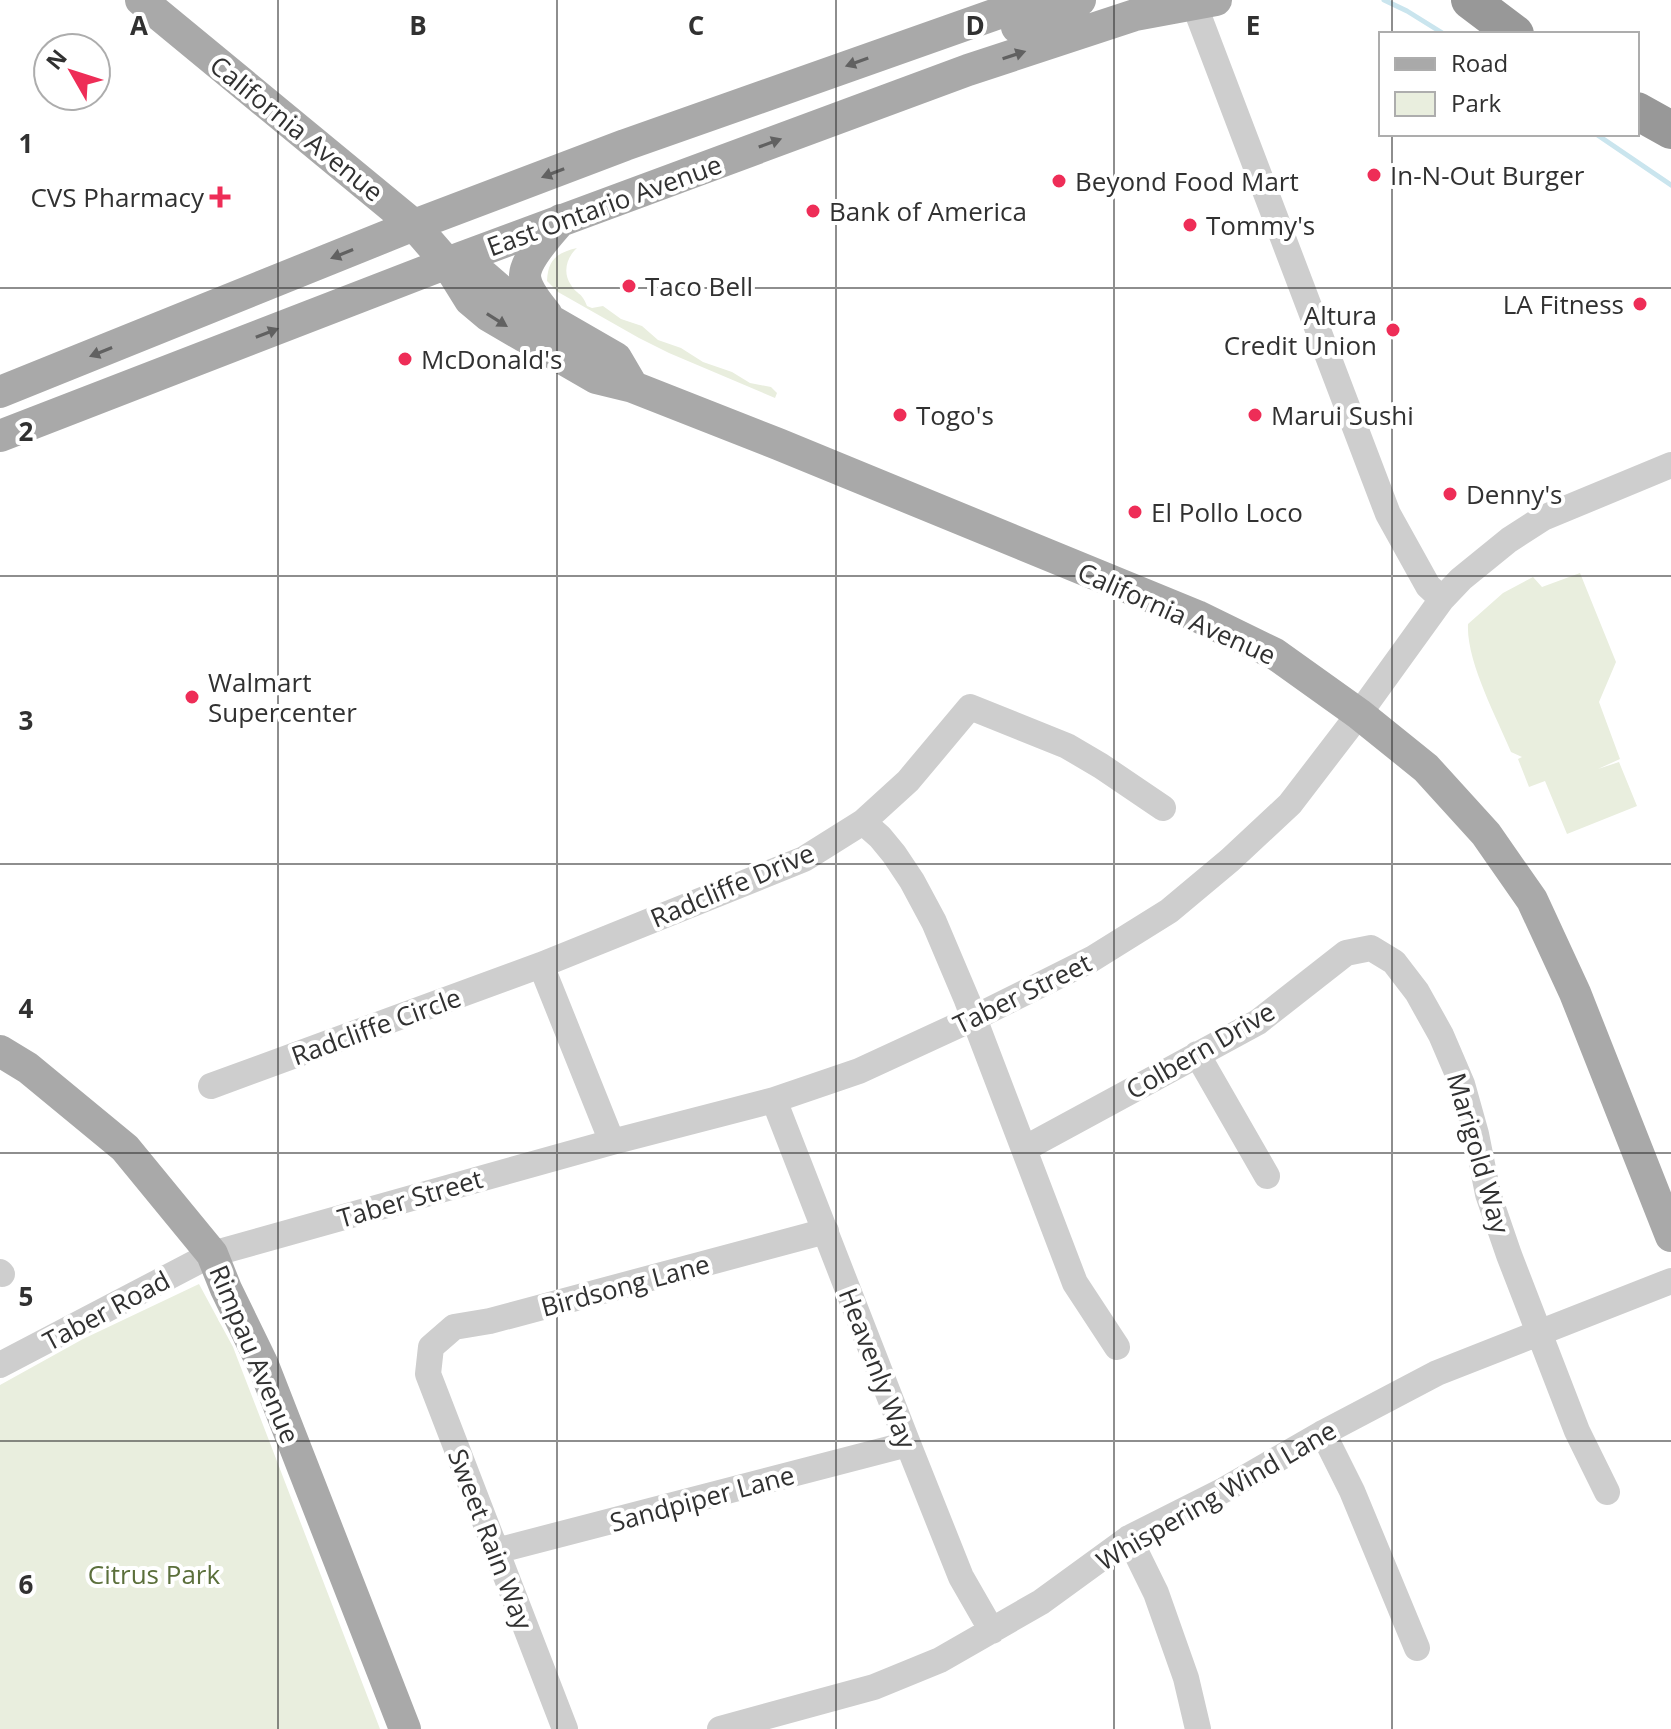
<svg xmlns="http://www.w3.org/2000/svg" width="1671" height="1729" viewBox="0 0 1671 1729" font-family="'Open Sans',sans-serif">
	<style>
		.green { fill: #e9eede }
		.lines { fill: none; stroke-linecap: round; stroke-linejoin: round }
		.stream { stroke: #cae5ee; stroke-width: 5 }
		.minor { stroke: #cecece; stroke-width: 26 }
		.major { stroke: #a9a9a9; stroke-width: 32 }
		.highway { stroke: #989898; stroke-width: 38 }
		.oneway { fill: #616161 }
		.grid { fill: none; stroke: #313131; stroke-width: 2; stroke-opacity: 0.55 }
		.poi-dot { fill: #ee2d57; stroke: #fff; stroke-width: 3 }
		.labels { text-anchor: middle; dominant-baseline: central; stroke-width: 8; stroke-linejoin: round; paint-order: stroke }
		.street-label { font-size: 26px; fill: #313131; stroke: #fff }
		.poi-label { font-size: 26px; fill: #313131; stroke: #fff; text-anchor: start }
		.park-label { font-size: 26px; fill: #5b6f3b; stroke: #fff }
		.grid-label { font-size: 26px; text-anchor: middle; font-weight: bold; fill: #313131; stroke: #fff; stroke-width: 8; stroke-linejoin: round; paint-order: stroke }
	</style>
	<rect width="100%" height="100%" fill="#fff"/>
	<!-- green -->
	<path class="green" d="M577,248C567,257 562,272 571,285C577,295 582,292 587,306L592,308L603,306L621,319L642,326L658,340L681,348L703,362L732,372L750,383L771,387L777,393L775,398L669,353L639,338L558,292L547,281C548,260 556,253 577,248Z
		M1580,573L1616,662L1599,702L1620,759L1598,769L1619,762L1637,806L1567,834L1545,781L1529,787L1518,759L1522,757L1511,752C1497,718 1466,661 1468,624L1503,593L1533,577L1542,587Z
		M199,1284L233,1347L380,1729H0V1385L83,1339Z"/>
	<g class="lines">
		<!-- stream -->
		<path class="stream" d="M1384,0L1407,11L1444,34
			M1596,134L1671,185"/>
		<!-- minor -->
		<path class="minor" d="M1194,4L1388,514L1428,586L1442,599
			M863,822L880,837L894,854L912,881L934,922L967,1000L1075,1283L1117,1347
			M541,965L612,1142
			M1197,1054L1267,1176
			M211,1086L541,965L804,859L863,822L908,781L970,707L1067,746L1101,766L1163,808
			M774,1100L908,1444L961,1577L992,1631
			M1024,1149L1258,1022L1346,953L1371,948L1394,962L1417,992L1441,1035L1462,1084L1476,1134L1488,1194L1509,1255L1577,1431L1607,1492
			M0,1272L2,1274
			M0,1365L212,1254L612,1142L774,1100L859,1071L974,1018L1092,959L1169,911L1230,860L1290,804L1359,714L1442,599L1461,579L1509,540L1543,518L1671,465
			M1323,1433L1352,1491L1417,1648
			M1129,1538L1156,1593L1186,1678L1198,1729
			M496,1551L908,1444
			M565,1729L428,1374L431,1347L454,1327L490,1321L826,1231
			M720,1729L874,1687L940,1660L1041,1602L1129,1538L1224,1490L1323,1433L1437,1373L1671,1281"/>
		<!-- major -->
		<path class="major" d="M141,0L414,225L447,263L470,300L489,316L596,378L633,387L778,444L1197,616L1275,654L1359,714L1426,768L1486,834L1532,900L1575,993L1671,1236
			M1017,27L1045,17L1080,0
			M447,263L484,276L505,294L616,358L633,387
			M547,315C539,304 525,290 525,275C526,258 550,233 561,220
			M0,392L414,225L625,145L1036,0
			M0,436L447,263L968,70L1135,15L1216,0
			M0,1051L28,1068L125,1148L212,1254L226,1289L263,1365L405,1729"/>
		<!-- highway -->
		<path class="highway" d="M1470,0L1515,34
			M1637,111L1671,130"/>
	</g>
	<!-- one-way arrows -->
	<defs><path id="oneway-solid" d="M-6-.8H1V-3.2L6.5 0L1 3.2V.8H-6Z" transform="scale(2)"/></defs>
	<g class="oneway">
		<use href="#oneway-solid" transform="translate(1014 55) rotate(-18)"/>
		<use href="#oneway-solid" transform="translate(857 62) rotate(160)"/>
		<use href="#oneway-solid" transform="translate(770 143) rotate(-20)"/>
		<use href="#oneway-solid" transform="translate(553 173) rotate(159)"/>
		<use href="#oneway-solid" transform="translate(342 254) rotate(158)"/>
		<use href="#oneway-solid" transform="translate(497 320) rotate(32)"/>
		<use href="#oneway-solid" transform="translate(267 333) rotate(-21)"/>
		<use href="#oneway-solid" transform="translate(101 352) rotate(158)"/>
	</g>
	<!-- grid -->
	<path class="grid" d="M278,0V1729M557,0V1729M836,0V1729M1114,0V1729M1392,0V34M1392,134V1729M0,288H1671M0,576H1671M0,864H1671M0,1153H1671M0,1441H1671"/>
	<!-- markers -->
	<g class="poi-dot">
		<circle cx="1374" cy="175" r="8"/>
		<circle cx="1059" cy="181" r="8"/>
		<path d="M216 185h8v8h8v8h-8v8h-8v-8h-8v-8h8z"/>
		<circle cx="813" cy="211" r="8"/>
		<circle cx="1190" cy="225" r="8"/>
		<circle cx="629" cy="286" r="8"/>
		<circle cx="1640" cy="304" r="8"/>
		<circle cx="1393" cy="330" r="8"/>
		<circle cx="405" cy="359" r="8"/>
		<circle cx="900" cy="415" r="8"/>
		<circle cx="1255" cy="415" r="8"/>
		<circle cx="1450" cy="494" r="8"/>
		<circle cx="1135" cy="512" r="8"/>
		<circle cx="192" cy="697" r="8"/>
	</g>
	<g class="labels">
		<!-- street labels -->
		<g class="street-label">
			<text transform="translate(297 128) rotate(39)">California Avenue</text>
			<text transform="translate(604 205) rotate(-20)">East Ontario Avenue</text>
			<text transform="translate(1177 613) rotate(24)">California Avenue</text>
			<text transform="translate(732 885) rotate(-23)">Radcliffe Drive</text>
			<text transform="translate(1022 993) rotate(-26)">Taber Street</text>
			<text transform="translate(376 1026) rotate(-20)">Radcliffe Circle</text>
			<text transform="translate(1200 1050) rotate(-30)">Colbern Drive</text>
			<text transform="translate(1479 1153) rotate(74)">Marigold Way</text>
			<text transform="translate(410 1198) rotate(-16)">Taber Street</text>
			<text transform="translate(625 1285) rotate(-15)">Birdsong Lane</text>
			<text transform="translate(106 1310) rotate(-28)">Taber Road</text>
			<text transform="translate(255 1354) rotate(67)">Rimpau Avenue</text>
			<text transform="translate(878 1368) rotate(69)">Heavenly Way</text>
			<text transform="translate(1216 1495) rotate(-30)">Whispering Wind Lane</text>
			<text transform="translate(702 1498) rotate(-15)">Sandpiper Lane</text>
			<text transform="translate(491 1539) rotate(69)">Sweet Rain Way</text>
		</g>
		<!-- poi labels -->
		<g class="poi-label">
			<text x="1390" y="175">In-N-Out Burger</text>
			<text x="1075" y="181">Beyond Food Mart</text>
			<text x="204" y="197" text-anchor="end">CVS Pharmacy</text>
			<text x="829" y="211">Bank of America</text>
			<text x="1206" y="225">Tommy's</text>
			<text x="645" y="286">Taco Bell</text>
			<text x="1624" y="304" text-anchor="end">LA Fitness</text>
			<text x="1377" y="315" text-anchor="end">Altura<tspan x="1377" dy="30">Credit Union</tspan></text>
			<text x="421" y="359">McDonald's</text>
			<text x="916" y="415">Togo's</text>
			<text x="1271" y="415">Marui Sushi</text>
			<text x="1466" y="494">Denny's</text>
			<text x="1151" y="512">El Pollo Loco</text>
			<text x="208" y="682">Walmart<tspan x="208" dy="30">Supercenter</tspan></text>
		</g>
		<!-- park labels -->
		<g class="park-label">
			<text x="154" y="1574">Citrus Park</text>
		</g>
	</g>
	<g class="grid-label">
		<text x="139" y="35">A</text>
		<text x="418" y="35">B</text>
		<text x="696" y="35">C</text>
		<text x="975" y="35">D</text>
		<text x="1253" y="35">E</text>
		<text x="26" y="153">1</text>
		<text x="26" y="441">2</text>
		<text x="26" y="730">3</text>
		<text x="26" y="1018">4</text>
		<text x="26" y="1306">5</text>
		<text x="26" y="1594">6</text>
	</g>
	<!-- legend -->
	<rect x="1379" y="32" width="260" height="104" fill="#ffffff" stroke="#adadad" stroke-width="2"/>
	<rect x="1395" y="58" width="40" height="12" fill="#a9a9a9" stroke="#adadad" stroke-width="2"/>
	<text x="1451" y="72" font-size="24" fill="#313131">Road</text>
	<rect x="1395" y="92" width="40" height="24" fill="#e9eede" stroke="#adadad" stroke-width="2"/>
	<text x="1451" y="112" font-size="24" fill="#313131">Park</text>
	<!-- north arrow -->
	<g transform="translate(72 72) rotate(309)"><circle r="38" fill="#ffffff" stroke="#adadad" stroke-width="2"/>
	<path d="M0-6L14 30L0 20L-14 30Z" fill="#ee2d57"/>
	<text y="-12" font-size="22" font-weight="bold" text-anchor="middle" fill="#313131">N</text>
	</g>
</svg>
